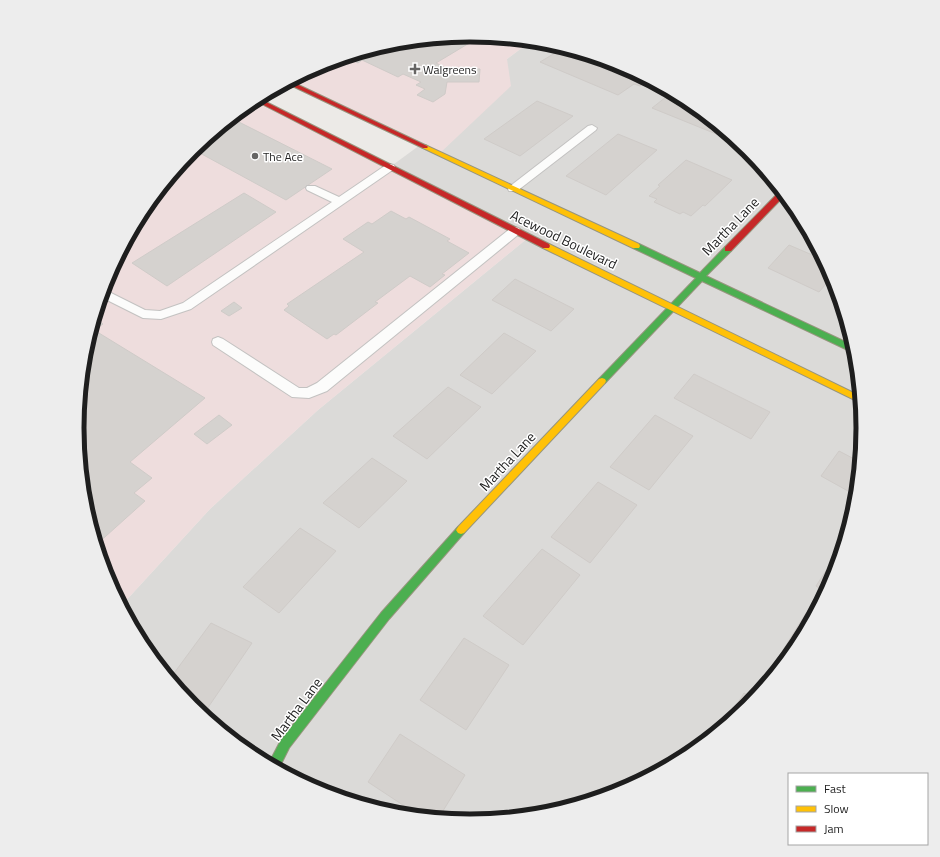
<svg xmlns="http://www.w3.org/2000/svg" width="940" height="857" viewBox="0 0 940 857" font-family="'Titillium Web',sans-serif">
	<style>
		.residential { fill: #dbdad8 }
		.commercial { fill: #edd }
		.building { fill: #d5d2cf; stroke: #cfcbc8 }
		.lines { fill: none; stroke-linecap: round; stroke-linejoin: round }
		.lane-casing { stroke: #c3c2c1; stroke-width: 2 }
		.fast-casing { stroke: #97957e; stroke-width: 2 }
		.slow-casing { stroke: #97957e; stroke-width: 2 }
		.jam-casing { stroke: #97957e; stroke-width: 2 }
		.lane { fill: #fcfcfb; fill-rule: evenodd }
		.fast { fill: #4caf50; fill-rule: evenodd }
		.slow { fill: #ffc107; fill-rule: evenodd }
		.jam { fill: #c62828; fill-rule: evenodd }
		.poi-dot { fill: #666564; stroke: #fff; stroke-width: 1.5 }
		.labels { text-anchor: middle; dominant-baseline: central; stroke-width: 3; stroke-linejoin: round; paint-order: stroke }
		.far-poi-label { font-size: 12px; fill: #1e1e1e; stroke: #fff; text-anchor: start }
		.street-label { font-size: 14px; fill: #1e1e1e; stroke: #fff }
		.rim { fill: none; stroke: #1e1e1e; stroke-width: 5 }
	</style>
	<rect width="100%" height="100%" fill="#eceae7"/>
	<!-- residential -->
	<path class="residential" d="M531,41L547,43L621,65L689,101L748,150L797,210L834,278L856,352L863,429L856,505L833,579L797,647L748,707L688,756L620,792L547,814L470,822L393,814L319,792L251,756L192,707L143,647L121,606L210,509L318,410L529,237L390,167L420,145L507,59Z"/>
	<!-- commercial -->
	<path class="commercial" d="M470,35L531,41L507,59L511,86L439,154L288,82L320,65L393,43Z
		M256,99L529,237L318,410L210,509L121,606L106,579L84,505L77,428L84,352L107,278L143,210L192,150Z"/>
	<!-- building -->
	<path class="building" d="M470,35L481,36L436,63L448,69H480L479,82H447L445,94L433,102L417,95L425,89L416,85L421,82L403,74L398,77L362,60L358,63L350,59V56L393,43Z
		M558,46L621,65L649,80L640,86L634,84L618,95L540,62L555,53L550,51Z
		M667,90L689,101L741,144L652,108L666,97L661,94Z
		M537,101L573,116L520,156L484,139Z
		M231,118L332,169L286,200L198,152L184,159L192,150Z
		M618,134L657,150L606,195L566,176Z
		M686,160L732,180L705,206L703,205L691,216L683,212L680,214L654,202L657,199L649,196L660,186L658,185Z
		M244,193L276,212L167,286L132,263Z
		M391,211L406,219L409,217L450,239L447,241L469,253L442,274L445,275L430,287L410,276L375,302L378,303L336,335L334,334L327,339L284,310L289,306L287,304L364,252L343,239L368,222L372,224Z
		M789,245L824,260L833,276L819,292L768,268Z
		M515,279L574,309L551,331L492,300Z
		M234,302L242,308L229,316L221,311Z
		M94,318L103,324L94,330L205,398L130,462L152,478L134,493L145,501L96,545L84,505L77,428L84,352Z
		M504,333L536,351L492,394L460,375Z
		M694,374L770,412L751,439L674,398Z
		M448,387L481,407L427,459L393,436Z
		M219,415L232,425L207,444L194,434Z
		M655,415L693,436L649,490L610,467Z
		M839,451L860,462L857,496L821,476Z
		M372,458L407,481L359,528L323,503Z
		M598,482L637,505L590,563L551,537Z
		M300,528L336,551L279,613L243,587Z
		M846,540L833,579L826,593L816,586Z
		M542,549L580,575L523,645L483,616Z
		M808,610L815,614L797,647L770,680L766,677Z
		M211,623L252,643L207,709L183,696L169,680Z
		M464,638L509,665L466,730L420,700Z
		M744,693L754,699L748,707L722,728Z
		M400,734L465,775L438,819L421,817L368,782Z"/>
	<g class="lines">
		<!-- lane casing -->
		<g class="lane-casing">
			<path id="lane" d="M592,125L597,128L596,130L517,191H509L508,189L509,187L588,126Z
				M390,164L394,165L395,167L394,169L191,309L161,319L143,318L101,297L103,289L145,310L160,311L183,303L332,202L307,190L306,188L307,186H315L339,197L386,165Z
				M515,227L519,228L521,231L519,234L327,391L309,398L292,397L213,345L212,342L213,339L218,337L223,339L299,388H307L317,383L511,228Z"/>
		</g>
		<!-- fast casing -->
		<g class="fast-casing">
			<path id="fast" d="M633,244H639L700,273L725,247H731V251L706,276L854,346L856,353L852,352L702,281L605,383H599L598,381L599,379L696,278L633,248Z
				M461,526L464,527L466,530L464,533L389,619L289,748L278,770L268,765L281,740L381,613L458,527Z"/>
		</g>
		<!-- slow casing -->
		<g class="slow-casing">
			<path id="slow" d="M425,145L639,244L640,246L639,248H633L423,148L422,147Z
				M543,244H549L860,396L861,403L543,248Z
				M602,378L605,379L606,381L605,383L464,533L461,534L458,533L456,530L458,527L599,379Z"/>
		</g>
		<!-- jam casing -->
		<g class="jam-casing">
			<path id="jam" d="M290,81L427,146L428,147L427,148H423L286,83Z
				M258,98L549,244L550,246L549,248H543L254,100Z
				M781,190L785,195L731,251H725V247Z"/>
		</g>
		<!-- lane -->
		<use href="#lane" class="lane"/>
		<!-- fast -->
		<use href="#fast" class="fast"/>
		<!-- slow -->
		<use href="#slow" class="slow"/>
		<!-- jam -->
		<use href="#jam" class="jam"/>
	</g>
	<!-- markers -->
	<g class="poi-dot">
		<path d="M413 63h4v4h4v4h-4v4h-4v-4h-4v-4h4z"/>
		<circle cx="255" cy="156" r="4"/>
	</g>
	<g class="labels">
		<!-- far-poi labels -->
		<g class="far-poi-label">
			<text x="423" y="69">Walgreens</text>
			<text x="263" y="156">The Ace</text>
		</g>
		<!-- street labels -->
		<g class="street-label">
			<text transform="translate(730 226) rotate(-46)">Martha Lane</text>
			<text transform="translate(564 239) rotate(26)">Acewood Boulevard</text>
			<text transform="translate(507 461) rotate(-47)">Martha Lane</text>
			<text transform="translate(296 709) rotate(-53)">Martha Lane</text>
		</g>
	</g>
	<!-- crop -->
	<path d="M0 0H940V857H0ZM84 428a386 386 0 1 1 772 0a386 386 0 1 1-772 0Z" fill="#ededed" fill-rule="evenodd"/>
	<path class="rim" d="M84 428a386 386 0 1 1 772 0a386 386 0 1 1-772 0Z"/>
	<!-- legend -->
	<rect x="788" y="773" width="140" height="72" fill="#ffffff" stroke="#a5a5a5"/>
	<rect x="796" y="786" width="20" height="6" fill="#4caf50" stroke="#a5a5a5"/>
	<text x="824" y="793" font-size="12" fill="#1e1e1e">Fast</text>
	<rect x="796" y="806" width="20" height="6" fill="#ffc107" stroke="#a5a5a5"/>
	<text x="824" y="813" font-size="12" fill="#1e1e1e">Slow</text>
	<rect x="796" y="826" width="20" height="6" fill="#c62828" stroke="#a5a5a5"/>
	<text x="824" y="833" font-size="12" fill="#1e1e1e">Jam</text>
</svg>
